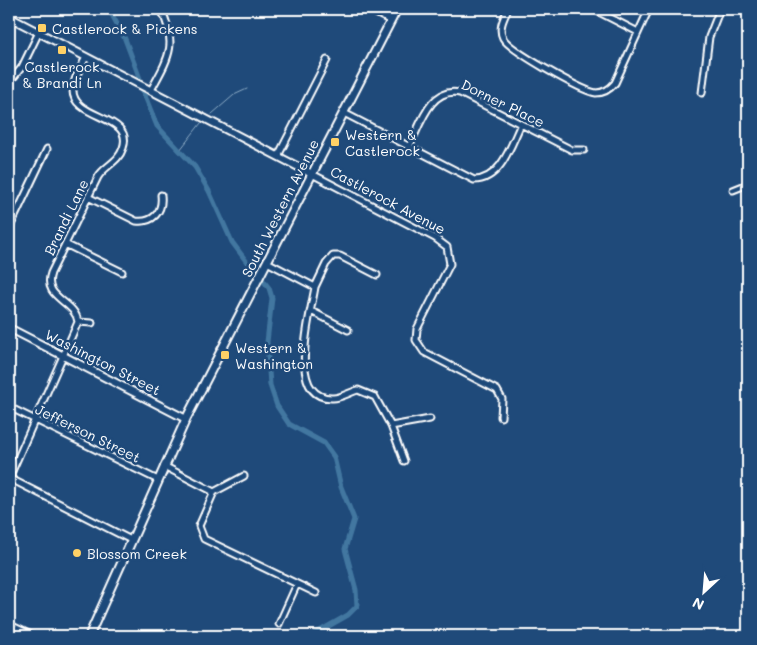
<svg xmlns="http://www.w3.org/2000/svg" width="757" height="645" viewBox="0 0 757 645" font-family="Mali,sans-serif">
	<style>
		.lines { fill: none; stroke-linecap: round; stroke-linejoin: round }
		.stream { stroke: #8eadc6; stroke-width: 1 }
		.canal { stroke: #4377a0; stroke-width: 5 }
		.minor-casing { stroke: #fff; stroke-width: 9 }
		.tertiary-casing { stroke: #fff; stroke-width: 10 }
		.secondary-casing { stroke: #fff; stroke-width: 11 }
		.minor { stroke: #1f4a7a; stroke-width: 5 }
		.tertiary { stroke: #1f4a7a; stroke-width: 6 }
		.secondary { stroke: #1f4a7a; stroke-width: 7 }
		.poi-dot { fill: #ffd166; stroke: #1f4a7a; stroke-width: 2 }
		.labels { text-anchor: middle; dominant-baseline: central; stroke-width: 5; stroke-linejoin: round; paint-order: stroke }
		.poi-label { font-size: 14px; fill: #fff; stroke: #1f4a7a; text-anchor: start }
		.street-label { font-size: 14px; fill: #fff; stroke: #1f4a7a }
	</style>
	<rect width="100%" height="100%" fill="#1f4a7a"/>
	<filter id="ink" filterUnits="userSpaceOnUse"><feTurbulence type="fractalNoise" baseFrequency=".02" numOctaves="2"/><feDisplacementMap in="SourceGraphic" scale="10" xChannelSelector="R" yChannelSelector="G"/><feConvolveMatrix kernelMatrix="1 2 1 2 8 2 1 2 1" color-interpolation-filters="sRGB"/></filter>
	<g filter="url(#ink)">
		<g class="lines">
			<!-- stream -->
			<path class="stream" d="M212,114L234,95L247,89
				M180,150L201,123"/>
			<!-- canal -->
			<path class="canal" d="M109,9L125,39L140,79
				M143,91L157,126L195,167L209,191L232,242L255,273
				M262,279L269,288L272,298L267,342L270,385L277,406L289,424L324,443L334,457L341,487L354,519L345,549L356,590L357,606L348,615L311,636"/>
			<!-- minor casing -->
			<g class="minor-casing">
				<path id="minor" d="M368,9L391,21
					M508,9C504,18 498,28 503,38C509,50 582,91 596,93C604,93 610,89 615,83L649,9
					M593,9L638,32
					M9,83L22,67L39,32
					M151,90C169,57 178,45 161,9
					M702,93L709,37L720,9
					M344,113L474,180C501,180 511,145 521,124
					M409,147C420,126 430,86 460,93L572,150H584
					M278,156L327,60
					M312,174L435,238L447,247L450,264L417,329L416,340L424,352L497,390L502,399L501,417
					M733,190L748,184
					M88,197L136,221C153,223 163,212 161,195
					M9,229L47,149
					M65,244L122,272
					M267,262L315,287C311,313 285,400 333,398C341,398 350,392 358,390L375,397L391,426L404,461
					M315,287L326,264L333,256H340L377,275
					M311,311L348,330
					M78,322L92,323
					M9,407L158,480
					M391,426L430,419
					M164,466L214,492
					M9,478L78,322C75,300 42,299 51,273L98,177C105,165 118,163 123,148C135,114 71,120 73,89C73,78 82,66 86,57
					M9,478L131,540
					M214,492L199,526L204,539L316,593
					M214,492L244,476
					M279,624L297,584
					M355,636H368"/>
			</g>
			<!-- tertiary casing -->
			<g class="tertiary-casing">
				<path id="tertiary" d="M9,17L312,174
					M9,328L186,419
					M9,625L32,636"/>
			</g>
			<!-- secondary casing -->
			<g class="secondary-casing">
				<path id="secondary" d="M89,636L186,419L397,9"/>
			</g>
			<!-- minor -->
			<use href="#minor" class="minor"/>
			<!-- tertiary -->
			<use href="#tertiary" class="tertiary"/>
			<!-- secondary -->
			<use href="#secondary" class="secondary"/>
		</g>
	</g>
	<!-- markers -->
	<g class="poi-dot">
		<rect x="37" y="23" width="10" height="10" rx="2.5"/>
		<rect x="57" y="45" width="10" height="10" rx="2.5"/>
		<rect x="330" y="137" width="10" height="10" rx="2.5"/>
		<rect x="220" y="350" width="10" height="10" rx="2.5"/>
		<circle cx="77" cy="553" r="5"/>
	</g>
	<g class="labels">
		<!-- poi labels -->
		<g class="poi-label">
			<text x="52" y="28">Castlerock &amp; Pickens</text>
			<text x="62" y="66" text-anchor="middle">Castlerock<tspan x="62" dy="16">&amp; Brandi Ln</tspan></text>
			<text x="345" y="134">Western &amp;<tspan x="345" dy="16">Castlerock</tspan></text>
			<text x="235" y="347">Western &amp;<tspan x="235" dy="16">Washington</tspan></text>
			<text x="87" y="553">Blossom Creek</text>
		</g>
		<!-- street labels -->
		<g class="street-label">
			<text transform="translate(503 103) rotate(26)">Dorner Place</text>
			<text transform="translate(388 200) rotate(28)">Castlerock Avenue</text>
			<text transform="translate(280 208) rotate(-63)">South Western Avenue</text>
			<text transform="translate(66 217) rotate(-64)">Brandi Lane</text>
			<text transform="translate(103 362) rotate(27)">Washington Street</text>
			<text transform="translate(88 433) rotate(26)">Jefferson Street</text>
		</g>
	</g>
	<!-- margin -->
	<rect width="757" height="645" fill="none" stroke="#1f4a7a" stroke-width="30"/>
	<rect x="15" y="15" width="727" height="615" fill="none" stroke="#fff" stroke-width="2" filter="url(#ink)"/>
	<!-- north arrow -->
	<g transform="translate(704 592) rotate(206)" stroke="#1f4a7a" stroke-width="4" paint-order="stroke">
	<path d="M0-4L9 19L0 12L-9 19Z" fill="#ffffff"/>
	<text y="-8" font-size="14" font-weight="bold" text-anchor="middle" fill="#ffffff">N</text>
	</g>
</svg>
